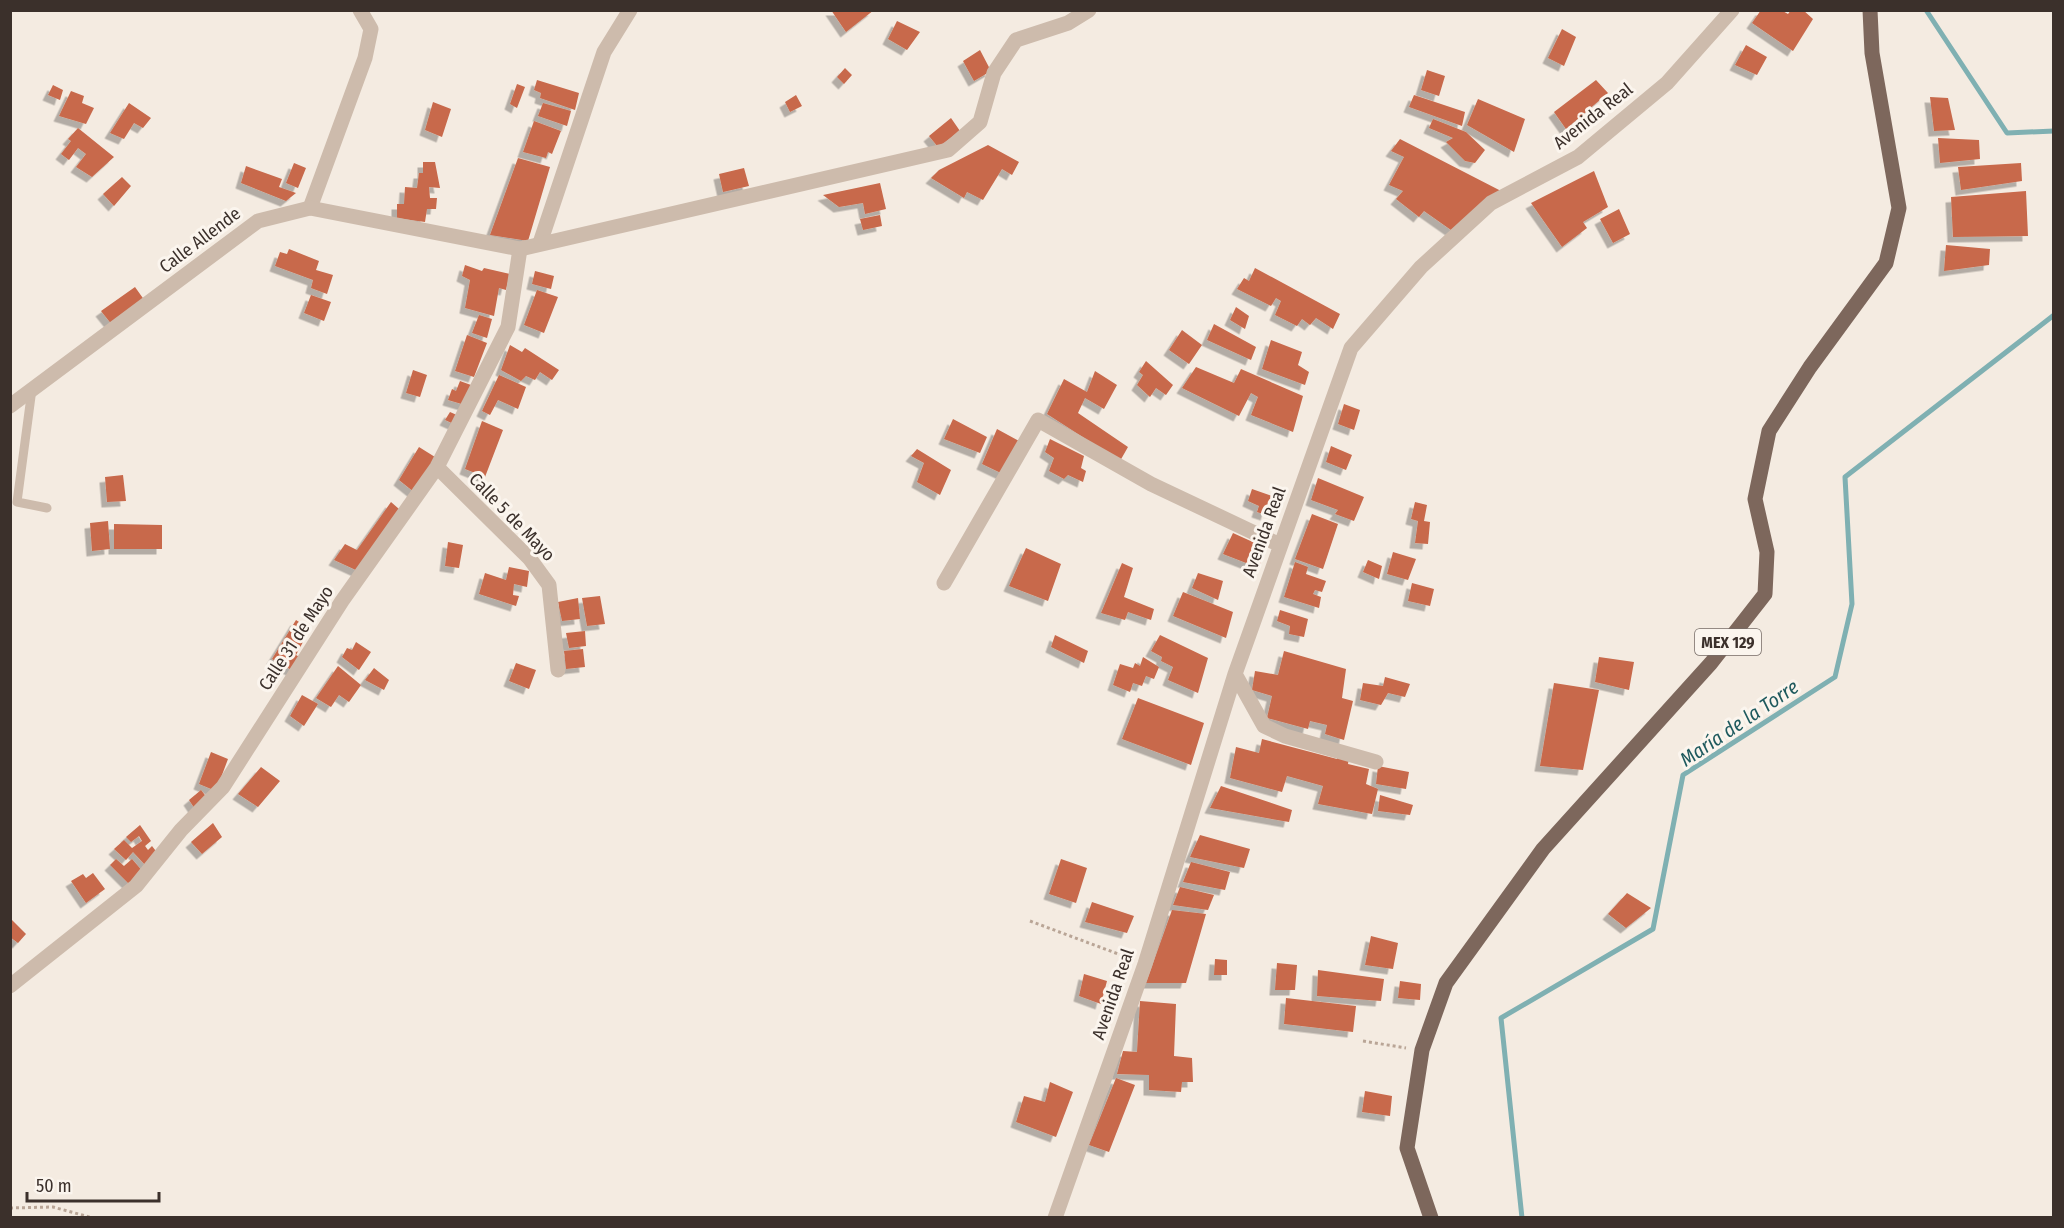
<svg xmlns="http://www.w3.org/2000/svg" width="2064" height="1228" viewBox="0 0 2064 1228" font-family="'Fira Sans Condensed',sans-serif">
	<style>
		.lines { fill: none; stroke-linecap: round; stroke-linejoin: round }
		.stream { stroke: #7fb0b2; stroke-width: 5 }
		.building { fill: #c8694b; filter: url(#shadow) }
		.path { stroke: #b9a596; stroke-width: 3; stroke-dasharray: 3 3; stroke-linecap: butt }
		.service { stroke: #cdbbac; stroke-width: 9 }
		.minor { stroke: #cdbbac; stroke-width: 15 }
		.tertiary { stroke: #cdbbac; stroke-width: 15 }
		.primary { stroke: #7d675c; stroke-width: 15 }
		.labels { text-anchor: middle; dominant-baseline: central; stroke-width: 6; stroke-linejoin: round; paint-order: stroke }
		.shield { fill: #fbf5ee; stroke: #756b66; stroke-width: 1.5 }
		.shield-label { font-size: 16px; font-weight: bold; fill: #3b302b }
		.street-label { font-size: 18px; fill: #3b302b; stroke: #fbf5ee }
		.water-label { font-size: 20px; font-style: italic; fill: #1f5a5e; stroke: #fbf5ee }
	</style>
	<defs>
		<filter id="shadow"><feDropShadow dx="-5.5" dy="5.5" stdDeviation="0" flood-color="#0004"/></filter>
	</defs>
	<rect width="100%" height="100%" fill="#f4ebe1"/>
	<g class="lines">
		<!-- stream -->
		<path class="stream" d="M1926,10L2007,133L2054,131
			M1522,1218L1501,1018L1653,929L1683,775L1835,677L1852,604L1845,477L2054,315"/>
	</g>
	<!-- building -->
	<path class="building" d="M831,10H874L846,32Z
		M1761,10H1781L1788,14L1791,10H1803L1813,19L1793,51L1752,23Z
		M897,21L920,32L907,50L888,39Z
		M1562,29L1576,37L1564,66L1548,58Z
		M1746,45L1767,57L1757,75L1735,65Z
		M980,50L991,71L974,81L963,61Z
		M845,68L852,75L844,84L837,77Z
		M1427,70L1445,76L1439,96L1421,90Z
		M537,80L579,93L575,110L540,98L541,93L534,90Z
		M1596,80L1608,93L1566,129L1554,112Z
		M517,84L525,87L517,108L510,104Z
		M53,85L63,90L60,100L48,95Z
		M71,91L84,96L82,103L94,108L86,124L59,116Z
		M796,95L802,106L790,112L785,102Z
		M1414,95L1465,112L1462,126L1409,107Z
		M1930,97L1948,98L1955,130L1934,131Z
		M1478,99L1525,119L1514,152L1467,125Z
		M433,102L451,109L442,137L425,130Z
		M129,103L151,118L143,128L134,123L124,139L110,133Z
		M543,103L571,111L567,126L538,116Z
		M951,118L960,131L938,147L929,136Z
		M1433,119L1466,132L1485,150L1475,163L1465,161L1446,142L1453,138L1429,128Z
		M534,121L561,131L552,154L548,152L546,158L523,152Z
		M78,128L114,157L92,177L76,167L86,154L78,148L69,160L61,154L71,141L68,139Z
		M1938,138L1979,140L1980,159L1940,163Z
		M1400,139L1503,192L1451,230L1424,211L1419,217L1396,199L1403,191L1389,185L1404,157L1391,151Z
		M988,145L1019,162L1012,175L1002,169L983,200L967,192L964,198L931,178L939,170Z
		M518,158L550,167L528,241L490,235Z
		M423,162H435L440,188L429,187L430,198H437L436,209H427L425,222L397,218V204H404L405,187L417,188L419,173H423Z
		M294,163L306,168L298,188L286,183Z
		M2021,163L2022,181L1961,190L1958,167Z
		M246,166L282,179L279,187L296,193L286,201L241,183Z
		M744,168L749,186L723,192L719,174Z
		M1594,171L1608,207L1583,222L1587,228L1562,247L1531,203Z
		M122,177L131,186L114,206L103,194Z
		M880,183L886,209L865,214L863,203L839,207L823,195Z
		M2026,191L2028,236L1953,237L1951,197Z
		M1619,209L1630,234L1613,243L1600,219Z
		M880,215L882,226L863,230L860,219Z
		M1946,245L1990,249L1989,265L1944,271Z
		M289,249L319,261L316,270L333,275L327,294L311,288L313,280L275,266L280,252L287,254Z
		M465,265L482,271L484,268L510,274L506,290L499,288L494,316L465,308L470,280L462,276Z
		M1255,268L1340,314L1333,329L1316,318L1310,325L1302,319L1297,326L1275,315L1281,301L1276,298L1271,306L1237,289L1244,278L1249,281Z
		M535,271L554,276L551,289L532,284Z
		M135,287L145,301L113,326L101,311Z
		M537,290L558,297L544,333L524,325Z
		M311,295L331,302L324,321L304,313Z
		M1236,307L1249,316L1245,329L1230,320Z
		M479,315L492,319L487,338L472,333Z
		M1214,324L1256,347L1251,360L1207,340Z
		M1182,330L1202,345L1189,364L1169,350Z
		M467,335L487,343L474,377L455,371Z
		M1271,340L1302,352L1298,365L1309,372L1305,385L1262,369Z
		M510,345L522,352L525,348L559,370L552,380L540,372L535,380L526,376L521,381L501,370Z
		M1146,361L1173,385L1166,395L1156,388L1150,397L1137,385L1143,375L1139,372Z
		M1196,367L1234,383L1241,369L1303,396L1293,432L1251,415L1258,397L1251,393L1239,416L1182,388Z
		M413,370L427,375L420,397L406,393Z
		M1095,371L1117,385L1104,409L1085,398L1078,413L1128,447L1120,461L1047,414L1064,379L1087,392Z
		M499,375L526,387L518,409L498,400L490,415L482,411Z
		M460,381L471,385L465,405L448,400L452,389L456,391Z
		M1344,404L1360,410L1354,430L1338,424Z
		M450,412L459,416L454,424L445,420Z
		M953,419L987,437L980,453L944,439Z
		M482,421L503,430L485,477L465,469Z
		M997,429L1019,441L1003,474L982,464Z
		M1050,439L1084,456L1081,468L1086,471L1083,482L1068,475L1064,479L1049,471L1054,458L1045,452Z
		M1331,446L1352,455L1346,470L1326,462Z
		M419,447L435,457L414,492L399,480Z
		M917,449L951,470L940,495L917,482L924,463L911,456Z
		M123,475L126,501L107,502L105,477Z
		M1318,478L1364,497L1354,521L1335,514L1338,510L1311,500Z
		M1252,489L1272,496L1266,515L1257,512L1259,506L1248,501Z
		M391,502L399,509L358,571L334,560L345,544L357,550Z
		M1415,502L1427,505L1424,521L1430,522L1428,544L1415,543L1418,521L1411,519Z
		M1312,514L1338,524L1323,569L1295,559Z
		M108,521L110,549L92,551L90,523Z
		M114,524L162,525V549H114Z
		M1233,533L1266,548L1259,568L1223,554Z
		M448,542L463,545L459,568L445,566Z
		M1026,548L1061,564L1048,601L1009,586Z
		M1393,552L1416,559L1408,580L1387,574Z
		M1368,560L1382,566L1379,579L1363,572Z
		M1295,562L1308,567L1306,574L1326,581L1322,592L1315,590L1313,594L1321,597L1319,608L1284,597Z
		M1122,563L1133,568L1124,597L1154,609L1151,620L1128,612L1125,620L1101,613Z
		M509,567L529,571L527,587L514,584L513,595L519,596L516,606L479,594L485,573L506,580Z
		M1198,573L1223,581L1218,600L1192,588Z
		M1412,583L1434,589L1430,606L1408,601Z
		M1183,592L1233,612L1226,638L1173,616Z
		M600,596L605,624L587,626L582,598Z
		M578,598L580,619L562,621L558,602Z
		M1280,610L1308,619L1304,637L1289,634L1290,626L1277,621Z
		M296,620L310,629L296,655L303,659L295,672L272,659Z
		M585,631L586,646L569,648L566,633Z
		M1055,635L1088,651L1084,663L1051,647Z
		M1160,635L1208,658L1198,693L1168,680L1173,667L1161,661L1162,657L1151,651Z
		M356,642L371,652L359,670L342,657L347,648L352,650Z
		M583,649L585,667L566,669L564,651Z
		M1284,651L1346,669L1342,698L1353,701L1344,740L1325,734L1327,725L1310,721L1308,729L1267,718L1272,696L1252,690L1255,671L1278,675Z
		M1143,657L1159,667L1154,679L1146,676L1142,686L1133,683L1130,692L1113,685L1120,664L1133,668L1135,663L1140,666Z
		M1599,657L1634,662L1629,690L1595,682Z
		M516,663L536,670L529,689L509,681Z
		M338,666L361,685L349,702L339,695L331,707L316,698Z
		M374,668L389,680L384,690L365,680Z
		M1385,677L1410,684L1405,697L1388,693L1381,705L1360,700L1363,683L1383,686Z
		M1554,683L1599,690L1583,770L1540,766Z
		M302,695L318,704L304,726L290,716Z
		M1138,698L1204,723L1191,765L1122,739Z
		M1262,739L1337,759L1338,753L1349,757L1348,764L1369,769L1366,784L1378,789L1372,814L1318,804L1323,786L1287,776L1282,792L1230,778L1236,747L1259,753Z
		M211,752L228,759L216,791L199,784Z
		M1378,766L1409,772L1406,789L1376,784Z
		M261,767L280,781L258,807L238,794Z
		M1221,786L1292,810L1289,822L1210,808Z
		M201,790L208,799L195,809L189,800Z
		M1380,795L1413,805L1410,815L1378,811Z
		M213,823L222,837L202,854L191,842Z
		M140,825L151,841L145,846L148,850L152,846L159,855L147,867L133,852L126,860L114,849L124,840L132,848L142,841L139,836L131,842L126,837Z
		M1200,835L1250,849L1244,868L1190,857Z
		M116,859L124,866L132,859L144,873L129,884L110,865Z
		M1061,859L1087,868L1076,903L1049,894Z
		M1191,862L1230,872L1225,890L1183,882Z
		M93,873L105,889L86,903L71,881L83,874L86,878Z
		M1180,887L1214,895L1208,910L1173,905Z
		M1627,893L1651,908L1626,928L1608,914Z
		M1092,902L1134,916L1127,933L1085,922Z
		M1172,910L1206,914L1186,983H1146Z
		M10,918L26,934L18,943L10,937Z
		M1371,936L1398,943L1393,969L1365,965Z
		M1215,959L1227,960V975H1214Z
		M1277,963L1297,965L1295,990H1275Z
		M1318,970L1384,979L1381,1001L1317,996Z
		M1084,974L1107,981L1101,1004L1079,996Z
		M1400,981L1421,984L1420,1000L1398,998Z
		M1286,998L1356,1006L1353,1032L1284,1024Z
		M1140,1001L1176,1004L1174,1056L1192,1058L1193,1082H1182L1181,1092L1149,1090V1075L1117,1074L1123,1051L1137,1052Z
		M1116,1078L1135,1085L1109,1152L1089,1145Z
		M1050,1082L1073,1092L1056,1137L1016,1122L1024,1096L1045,1102Z
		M1365,1091L1392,1096L1390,1116L1362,1112Z"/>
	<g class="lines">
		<!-- path -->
		<path class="path" d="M1030,921L1129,958
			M1363,1041L1406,1048
			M10,1208L53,1207L93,1218
			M117,1218H123"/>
		<!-- service -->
		<path class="service" d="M32,389L17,502L47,508"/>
		<!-- minor -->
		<path class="minor" d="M310,208L365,58L371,29L360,10
			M540,243L604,52L630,10
			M437,467L530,559L549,585L558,670
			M944,583L1038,420L1151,484L1280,545
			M1235,674L1264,726L1285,736L1376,762
			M10,986L136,886L181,830L223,787L342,601L437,467L508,327L520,249
			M1055,1218L1145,964L1235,674L1351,348L1421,267L1491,203L1578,157L1667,83L1732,10"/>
		<!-- tertiary -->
		<path class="tertiary" d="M10,406L258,221L310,208L520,249L948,150L980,122L994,73L1016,40L1068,23L1089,10"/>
		<!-- primary -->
		<path class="primary" d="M1431,1218L1407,1148L1422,1050L1446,983L1543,849L1711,663L1765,594L1767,552L1755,499L1769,431L1810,367L1886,263L1899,208L1872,53L1870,10"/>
	</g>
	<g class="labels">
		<!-- shield labels -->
		<rect class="shield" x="1695" y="629" width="66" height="26" rx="4.5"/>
		<g class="shield-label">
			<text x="1728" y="642">MEX 129</text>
		</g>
		<!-- street labels -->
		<g class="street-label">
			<text transform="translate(1593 116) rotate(-38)">Avenida Real</text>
			<text transform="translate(200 240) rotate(-37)">Calle Allende</text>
			<text transform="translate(512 517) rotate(46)">Calle 5 de Mayo</text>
			<text transform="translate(1264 532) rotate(-70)">Avenida Real</text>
			<text transform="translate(296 638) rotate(-57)">Calle 31 de Mayo</text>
			<text transform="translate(1113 994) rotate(-71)">Avenida Real</text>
		</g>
		<!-- water labels -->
		<g class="water-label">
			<text transform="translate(1739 723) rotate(-34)">María de la Torre</text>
		</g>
	</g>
	<!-- border -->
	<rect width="2064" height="1228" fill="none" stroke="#3b302b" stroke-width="24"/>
	<!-- scale -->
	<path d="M27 1192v9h132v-9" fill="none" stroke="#3b302b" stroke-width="3"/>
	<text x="36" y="1192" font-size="18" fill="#3b302b" stroke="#fbf5ee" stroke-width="4.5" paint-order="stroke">50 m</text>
</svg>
